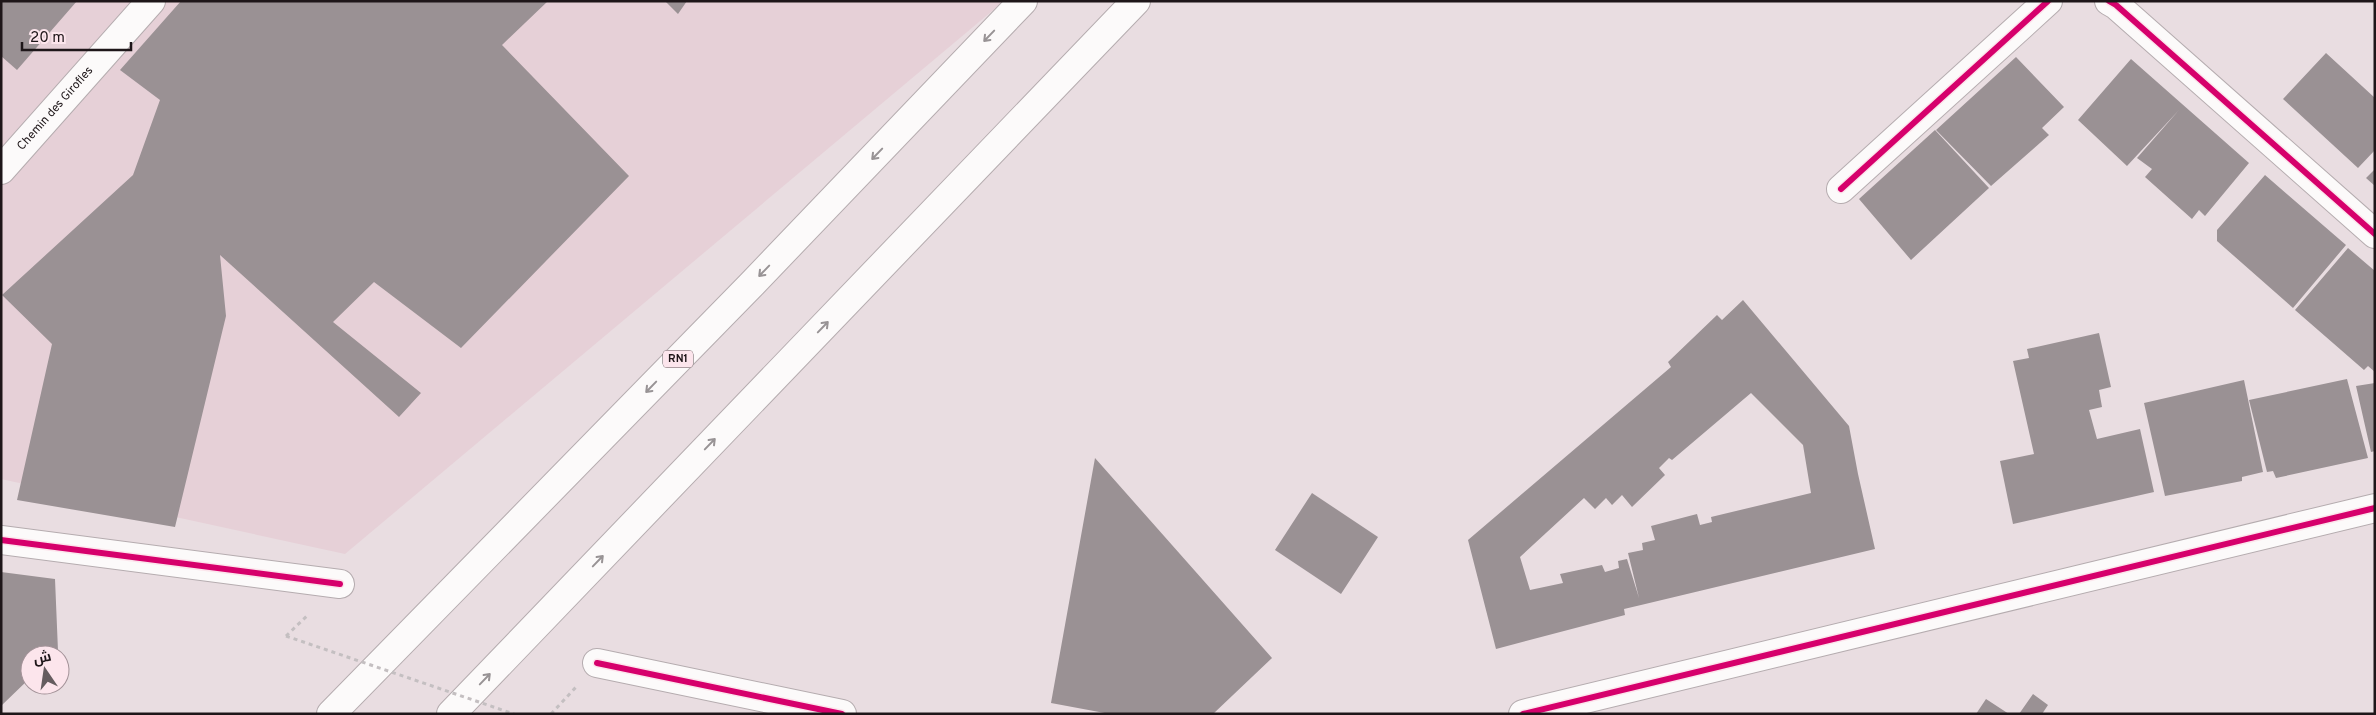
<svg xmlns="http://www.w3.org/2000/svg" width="2376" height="715" viewBox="0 0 2376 715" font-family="Overpass,Cairo,sans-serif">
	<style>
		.built { fill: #e6d0d7 }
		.building { fill: #9a9194; fill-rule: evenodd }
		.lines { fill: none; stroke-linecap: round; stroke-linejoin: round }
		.minor-casing { stroke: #b5acaf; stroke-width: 30 }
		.highway-casing { stroke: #b5acaf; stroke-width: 30 }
		.path { stroke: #c4bfc1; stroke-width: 3; stroke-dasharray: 4 4; stroke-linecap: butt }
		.minor { stroke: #fcfafa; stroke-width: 28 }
		.highway { stroke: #fcfafa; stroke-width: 28 }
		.path-bridge { stroke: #c4bfc1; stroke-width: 3; stroke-dasharray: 4 4; stroke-linecap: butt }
		.cycleway-casing { stroke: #fce5ec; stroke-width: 9 }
		.cycleway { stroke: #d6006c; stroke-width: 6 }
		.oneway { stroke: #989395 }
		.labels { text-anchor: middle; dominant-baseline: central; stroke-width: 5; stroke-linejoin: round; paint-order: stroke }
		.shield { fill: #fce5ec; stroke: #615458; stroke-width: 1 }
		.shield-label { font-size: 11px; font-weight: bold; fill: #1e1619 }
		.street-label { font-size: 12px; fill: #1e1619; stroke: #fce5ec }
	</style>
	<rect width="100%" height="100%" fill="#e9dde1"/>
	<!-- built -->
	<path class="built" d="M1,1H1004L345,554L1,479Z"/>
	<!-- building -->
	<path class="building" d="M1,1H77L17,70L1,56Z
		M181,1H548L502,45L629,176L461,348L374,282L333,322L421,393L399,417L220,255L226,316L175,527L17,500L52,344L2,295L133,175L160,100L120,70Z
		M665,1H687L678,14Z
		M2326,53L2375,98V150L2358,168L2283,99Z
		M2016,57L2064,107L2042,128L2049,135L1991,186L1936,130Z
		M2131,59L2249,163L2205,216L2199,210L2192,219L2145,177L2152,169L2137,158L2179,110L2127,166L2078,120Z
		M1935,130L1989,188L1911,260L1859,199Z
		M2375,169V186L2366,178Z
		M2265,175L2346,245L2293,308L2217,241V230Z
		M2348,248L2375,271V372L2368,366L2364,370L2295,310Z
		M1743,300L1849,426L1858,474L1875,549L1641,605L1624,609L1625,615L1496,649L1468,540L1671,367L1668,362L1717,315L1722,320ZM1751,393L1803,445L1811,493L1711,517L1712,522L1700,525L1697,514L1651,526L1655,540L1642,543L1643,550L1628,553L1639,598L1627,559L1618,561L1619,568L1605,572L1602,565L1560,574L1563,583L1530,590L1520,557L1584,498L1595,509L1606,498L1612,505L1622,495L1632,507L1665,475L1659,468L1669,458L1672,460Z
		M2099,333L2111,387L2099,390L2102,407L2089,410L2097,439L2140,429L2154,492L2013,524L2000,461L2034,454L2013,361L2029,358L2027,349Z
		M2347,379L2368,458L2276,478L2273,471L2267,472L2249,400Z
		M2244,380L2263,472L2242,477V481L2165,496L2144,403Z
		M2375,383V451L2371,452L2356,386Z
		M1095,458L1272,658L1213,714H1110L1051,703Z
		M1312,493L1378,537L1341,594L1275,550Z
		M1,572L55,579L58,651L54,655H30V678L1,706Z
		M2033,694L2048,705L2042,714H2019Z
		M1986,699L2009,714H1976Z"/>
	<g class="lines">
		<!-- minor casing -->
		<g class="minor-casing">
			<g id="minor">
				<path d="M2109,1L2116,5L2375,234"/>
				<path id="s1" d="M1,170L151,1"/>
				<path d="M1841,189L2048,1"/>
				<path d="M1,540L340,584"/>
				<path d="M597,663L842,714"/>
				<path d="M1523,714L2375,508"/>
			</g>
		</g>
		<!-- highway casing -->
		<g class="highway-casing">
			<path id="highway" d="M331,714L751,285L1023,1
				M451,714L1136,1"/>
		</g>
		<!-- path -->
		<path class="path" d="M286,636L309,614
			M551,714L577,686"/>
		<!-- minor -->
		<use href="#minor" class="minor"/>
		<!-- highway -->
		<use href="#highway" class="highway"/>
		<!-- path-bridge -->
		<path class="path-bridge" d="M286,636L514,714"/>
		<!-- cycleway casing -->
		<g class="cycleway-casing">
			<path id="cycleway" d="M2109,1L2116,5L2375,234
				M1841,189L2048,1
				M1,540L340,584
				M597,663L842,714
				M1523,714L2375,508"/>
		</g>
		<!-- cycleway -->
		<use href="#cycleway" class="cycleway"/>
	</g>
	<!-- one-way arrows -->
	<defs><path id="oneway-shaft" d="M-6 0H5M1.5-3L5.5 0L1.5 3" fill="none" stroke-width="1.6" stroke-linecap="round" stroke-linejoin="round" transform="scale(1.25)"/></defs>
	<g class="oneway">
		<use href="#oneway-shaft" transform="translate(989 36) rotate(134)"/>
		<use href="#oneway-shaft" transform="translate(877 154) rotate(134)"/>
		<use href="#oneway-shaft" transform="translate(764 271) rotate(134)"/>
		<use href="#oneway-shaft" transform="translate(823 327) rotate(-46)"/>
		<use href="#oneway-shaft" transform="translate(651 387) rotate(134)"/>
		<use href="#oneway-shaft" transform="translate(710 444) rotate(-46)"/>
		<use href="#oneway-shaft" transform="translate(598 561) rotate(-46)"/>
		<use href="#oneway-shaft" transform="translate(485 679) rotate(-46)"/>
	</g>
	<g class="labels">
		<!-- shield labels -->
		<rect class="shield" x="663" y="350.5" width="30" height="17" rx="4"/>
		<g class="shield-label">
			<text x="678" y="359">RN1</text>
		</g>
		<!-- street labels -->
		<g class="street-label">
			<text stroke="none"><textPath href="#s1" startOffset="82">Chemin des Girofles</textPath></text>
		</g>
	</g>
	<!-- border -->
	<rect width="2376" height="715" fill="none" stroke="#1e1619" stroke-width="5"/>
	<!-- north arrow -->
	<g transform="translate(45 670) rotate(347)"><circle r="24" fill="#fce5ec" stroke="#a39298"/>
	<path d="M0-4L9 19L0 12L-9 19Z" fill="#655c5f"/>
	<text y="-8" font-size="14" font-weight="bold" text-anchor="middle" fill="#1e1619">ش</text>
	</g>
	<!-- scale -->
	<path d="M22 42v8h109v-8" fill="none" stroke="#1e1619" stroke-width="2.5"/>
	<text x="30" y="42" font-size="15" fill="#1e1619" stroke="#fce5ec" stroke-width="4" paint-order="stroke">20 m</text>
</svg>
